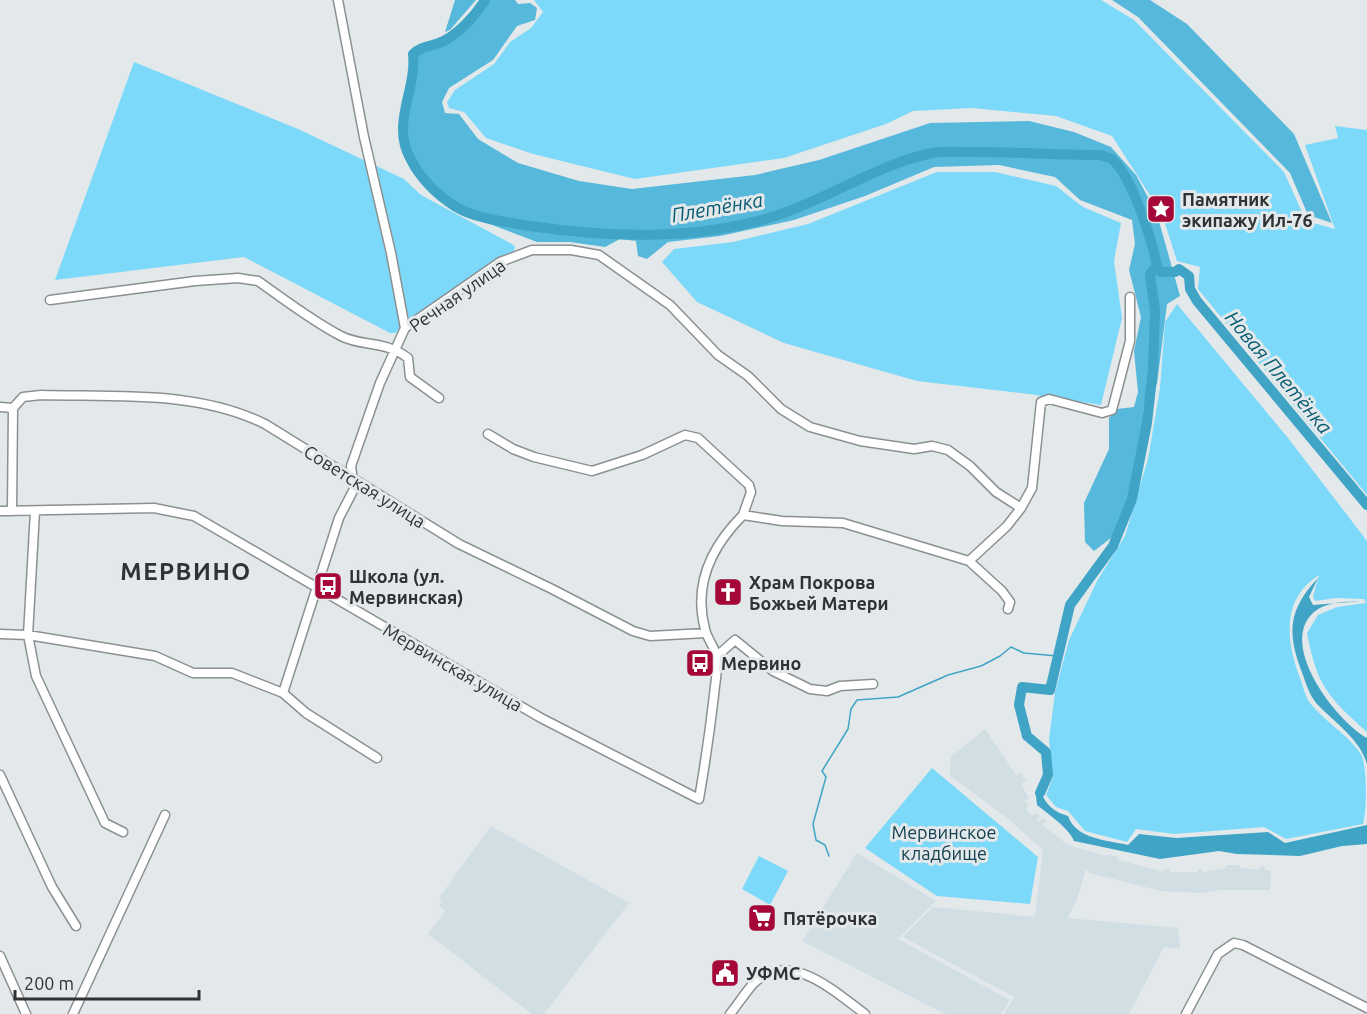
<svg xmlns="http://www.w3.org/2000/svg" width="1367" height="1014" viewBox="0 0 1367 1014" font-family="Ubuntu,sans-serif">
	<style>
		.built { fill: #d1dee4 }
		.green { fill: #7dd9fa }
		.forest { fill: #56b8da }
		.water { fill: #40a4c6 }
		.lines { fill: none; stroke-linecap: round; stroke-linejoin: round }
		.stream { stroke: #40a4c6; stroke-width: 1.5 }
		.river { stroke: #40a4c6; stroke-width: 10 }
		.minor-casing { stroke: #8b9092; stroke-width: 11 }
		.minor { stroke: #fff; stroke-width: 8 }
		.labels { text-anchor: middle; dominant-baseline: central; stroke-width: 6; stroke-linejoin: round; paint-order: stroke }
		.poi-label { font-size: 18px; font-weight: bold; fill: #303233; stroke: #e3e8ea; text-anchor: start }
		.street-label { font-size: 18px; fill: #303233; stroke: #e3e8ea }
		.park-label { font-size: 18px; fill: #14404f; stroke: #e3e8ea }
		.water-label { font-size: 20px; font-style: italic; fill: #075b73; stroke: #e3e8ea }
		.district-label { font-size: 24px; font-weight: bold; letter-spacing: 1.5px; fill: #303233; stroke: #e3e8ea }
	</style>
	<rect width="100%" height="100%" fill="#e3e8ea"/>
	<!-- built -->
	<path class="built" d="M985,729L1016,775L1021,773L1026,781L1021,784L1029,798L1024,801L1029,805L1026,810L1033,816L1037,813L1040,816L1037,819L1039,822L1043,818L1046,821L1042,825L1068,845L1106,856L1107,854L1118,857V860L1164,872L1165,869H1170V872H1197L1198,869H1202V872L1226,868V865H1239L1240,868L1259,870L1260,866L1265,867V870L1271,871L1270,890H1221L1201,893L1161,891L1090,873L1086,869L1076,902L1067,918L1178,928L1180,949L1164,947L1129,1014H1004L1014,997L903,937L933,907L1035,917L1043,850L1006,817L950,776L951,757Z
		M491,826L629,903L544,1014H532L428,934L445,911L439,906L442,901L439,898Z
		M857,853L936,901L898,939L1010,1000L1001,1014H945L802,941Z"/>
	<!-- green -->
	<path class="green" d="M534,0H1101L1134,20L1284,172L1306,221L1335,229L1305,145L1338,138L1335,126L1367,130V495L1198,289L1200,267L1177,261L1162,214L1112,136L1056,116L972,108L913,111L886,124L784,158L635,179L533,154L486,138L464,112L449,108L447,102L455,90L494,64L510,42L531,28L543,12Z
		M134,62L298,129L404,179L421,195L512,244L515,247L513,253L395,333H390L244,257L55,280Z
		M937,172H995L1056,186L1083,207L1121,223L1114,261L1122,318L1101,405L1029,394L917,381L784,343L697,302L662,262L674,249L733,242L808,224Z
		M1177,304L1288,438L1367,541V732C1328,697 1317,686 1307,633L1318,615L1337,607L1366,603L1364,599L1337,598L1315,601L1313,596L1319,575C1281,599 1286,641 1300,678C1303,686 1305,696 1310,703C1324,721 1352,738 1362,756C1367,772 1367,808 1363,824L1286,839L1264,827L1174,834L1136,829L1127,842L1085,831L1068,811L1056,807L1046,795L1053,777L1049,740L1055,692L1069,640L1097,581L1125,536L1148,459L1160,388L1165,322Z
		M932,768L1038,857L1030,904L937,896L865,848Z
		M759,856L788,871L770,905L742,889Z"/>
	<!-- forest -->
	<path class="forest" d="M455,0H476L450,30L445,32Z
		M485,0H515L518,4L530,3L537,8L535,20L517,26L493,60L449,88L442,102L445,113L459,114L478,139L518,163L579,181L632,189L755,175L819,160L930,123L1029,121L1074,132L1111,147L1136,175L1157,214L1180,296L1167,304L1157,384L1144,403L1141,453L1129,497L1116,534L1094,551L1085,542L1084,503L1109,449V418L1117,409L1134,407L1138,392L1134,351L1141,317L1129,270L1135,244L1132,220L1080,200L1055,177L999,165L934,167L865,196L794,220L720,236L668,242L647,259L638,256L636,241L620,239L605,247L570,242H537L479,220L471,212L458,208L436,192L420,176L402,137L406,98L412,90L411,78L414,69L413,54C421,46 429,46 439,43C457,36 475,16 485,0Z
		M1112,0H1150L1187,24L1294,134L1332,223L1308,215L1290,173L1138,17Z"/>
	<!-- water -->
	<path class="water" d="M1318,578L1309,597L1313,605L1363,601C1345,602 1324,601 1311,615C1280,649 1338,722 1367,738V764C1360,739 1334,722 1317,704C1310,696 1306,684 1303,675C1287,634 1287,611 1318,578Z
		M1041,792C1046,805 1054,812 1068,816C1076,839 1106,840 1128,845L1139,834L1176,838L1268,832L1285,843L1367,825V844L1342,846L1300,856L1237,854L1219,851L1160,859L1074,841C1069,828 1048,814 1037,805L1036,796Z"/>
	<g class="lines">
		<!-- stream -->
		<path class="stream" d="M829,856L825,845L816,840L813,824L826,777L822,771L848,729L851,709L857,700L898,697L948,675L981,666L1000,656L1011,647L1024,653L1057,656"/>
		<!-- river -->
		<path class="river" d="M485,0C475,16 457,36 439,43C429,47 421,46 413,54C417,89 391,123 410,158C420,178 437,195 456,207C476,219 507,222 530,226C613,238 701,241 781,214C833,196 879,164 932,153C945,151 960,152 973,152C1016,152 1058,155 1100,155C1105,157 1110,157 1113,160C1132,177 1152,240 1157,266L1161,272H1175L1179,269L1189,276L1190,289L1197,301L1367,505
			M1040,793L1048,775L1046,752L1027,736L1019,705L1022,687L1050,690L1070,605L1113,546L1132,499L1147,423L1153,369L1155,310L1150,274L1157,266"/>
		<!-- minor casing -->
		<g class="minor-casing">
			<path id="minor" d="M338,0L364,137L391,253L405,328
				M50,300L195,281L238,278L258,281C285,300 312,321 341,336C362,347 385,340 408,358L410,377L439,398
				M0,407L13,408
				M488,434L513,449L534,457L592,471L642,455L685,435L698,438L749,485L751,492L743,515
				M1021,508L1032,488L1041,402L1049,399L1102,413L1112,410L1130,341V297
				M0,511L154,508L194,516L541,718L699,799C705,764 710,730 714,695C715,683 718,670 717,658C716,649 707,639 705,629C693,584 711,547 743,515L782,521L843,523L969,561L1002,591L1010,602L1008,609
				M12,511L13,408L23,397L41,395C115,397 197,390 265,424L459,544L552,589L633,631L650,636L706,633
				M35,511L28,635L36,676L105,823L123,832
				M0,634L28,635L155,656L193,673H232L283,693L306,713L377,758
				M717,656L735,640L773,671L810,689L827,691L840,686L873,684
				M283,693L339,518L354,489L351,466L380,383L405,328L500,262L532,250H571L599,255L670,305L718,355L748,376L781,409L810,427L860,441L914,449L932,446L948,450L970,466L996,492L1021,508L1007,526L969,561
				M0,775L52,887L76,926
				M0,956L26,1014
				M73,1014L165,815
				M730,1014C738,1004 745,993 753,984C789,948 835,992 865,1014
				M1186,1014L1218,954L1234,943L1243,945L1367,1008"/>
		</g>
		<!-- minor -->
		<use href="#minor" class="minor"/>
	</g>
	<!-- icons -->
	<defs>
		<g id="sight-square" transform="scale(1.5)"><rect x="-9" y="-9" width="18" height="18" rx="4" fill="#a40738" stroke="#e3e8ea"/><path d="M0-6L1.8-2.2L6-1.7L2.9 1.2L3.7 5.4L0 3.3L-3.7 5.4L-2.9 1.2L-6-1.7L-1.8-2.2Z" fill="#fff"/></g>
		<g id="bus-square" transform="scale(1.5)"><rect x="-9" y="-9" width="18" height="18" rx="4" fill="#a40738" stroke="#e3e8ea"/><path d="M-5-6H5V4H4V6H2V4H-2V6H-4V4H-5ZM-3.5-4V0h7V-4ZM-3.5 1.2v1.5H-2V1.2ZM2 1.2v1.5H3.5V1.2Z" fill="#fff"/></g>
		<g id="church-square" transform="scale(1.5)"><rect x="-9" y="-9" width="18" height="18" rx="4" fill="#a40738" stroke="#e3e8ea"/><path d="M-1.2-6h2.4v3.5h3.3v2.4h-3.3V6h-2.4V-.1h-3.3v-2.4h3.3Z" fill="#fff"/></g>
		<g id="supermarket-square" transform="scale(1.5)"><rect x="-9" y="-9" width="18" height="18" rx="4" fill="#a40738" stroke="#e3e8ea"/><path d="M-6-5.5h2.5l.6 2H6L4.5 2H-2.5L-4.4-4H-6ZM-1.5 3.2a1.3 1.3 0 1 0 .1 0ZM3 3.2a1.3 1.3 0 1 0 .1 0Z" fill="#fff"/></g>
		<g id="civic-square" transform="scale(1.5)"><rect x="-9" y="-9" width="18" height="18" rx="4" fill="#a40738" stroke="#e3e8ea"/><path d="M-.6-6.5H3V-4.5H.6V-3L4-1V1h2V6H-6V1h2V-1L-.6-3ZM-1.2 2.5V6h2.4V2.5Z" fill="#fff"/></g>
	</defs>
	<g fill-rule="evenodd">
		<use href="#sight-square" x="1161" y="209"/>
		<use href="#bus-square" x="328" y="586"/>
		<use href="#church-square" x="728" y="592"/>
		<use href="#bus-square" x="700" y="663"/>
		<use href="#supermarket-square" x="762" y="918"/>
		<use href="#civic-square" x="725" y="973"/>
	</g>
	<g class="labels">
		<!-- poi labels -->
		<g class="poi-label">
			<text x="1182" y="199">Памятник<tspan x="1182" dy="21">экипажу Ил-76</tspan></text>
			<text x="349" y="576">Школа (ул.<tspan x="349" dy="21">Мервинская)</tspan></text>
			<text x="749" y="582">Храм Покрова<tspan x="749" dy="21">Божьей Матери</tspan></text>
			<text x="721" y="663">Мервино</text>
			<text x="783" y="918">Пятёрочка</text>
			<text x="746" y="973">УФМС</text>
		</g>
		<!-- street labels -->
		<g class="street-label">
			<text transform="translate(457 295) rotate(-35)">Речная улица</text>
			<text transform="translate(365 486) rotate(32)">Советская улица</text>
			<text transform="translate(453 667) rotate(30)">Мервинская улица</text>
		</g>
		<!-- park labels -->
		<g class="park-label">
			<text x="944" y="832">Мервинское<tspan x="944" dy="21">кладбище</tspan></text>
		</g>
		<!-- water labels -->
		<g class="water-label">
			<text transform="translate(717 207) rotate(-10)">Плетёнка</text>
			<text transform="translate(1279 372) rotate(50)">Новая Плетёнка</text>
		</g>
		<!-- district labels -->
		<g class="district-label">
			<text x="186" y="571">МЕРВИНО</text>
		</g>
	</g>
	<!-- scale -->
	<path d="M15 990v9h184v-9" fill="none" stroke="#303233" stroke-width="3"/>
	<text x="24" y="990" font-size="18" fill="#303233" stroke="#e3e8ea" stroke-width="4.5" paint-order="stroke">200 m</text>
</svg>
